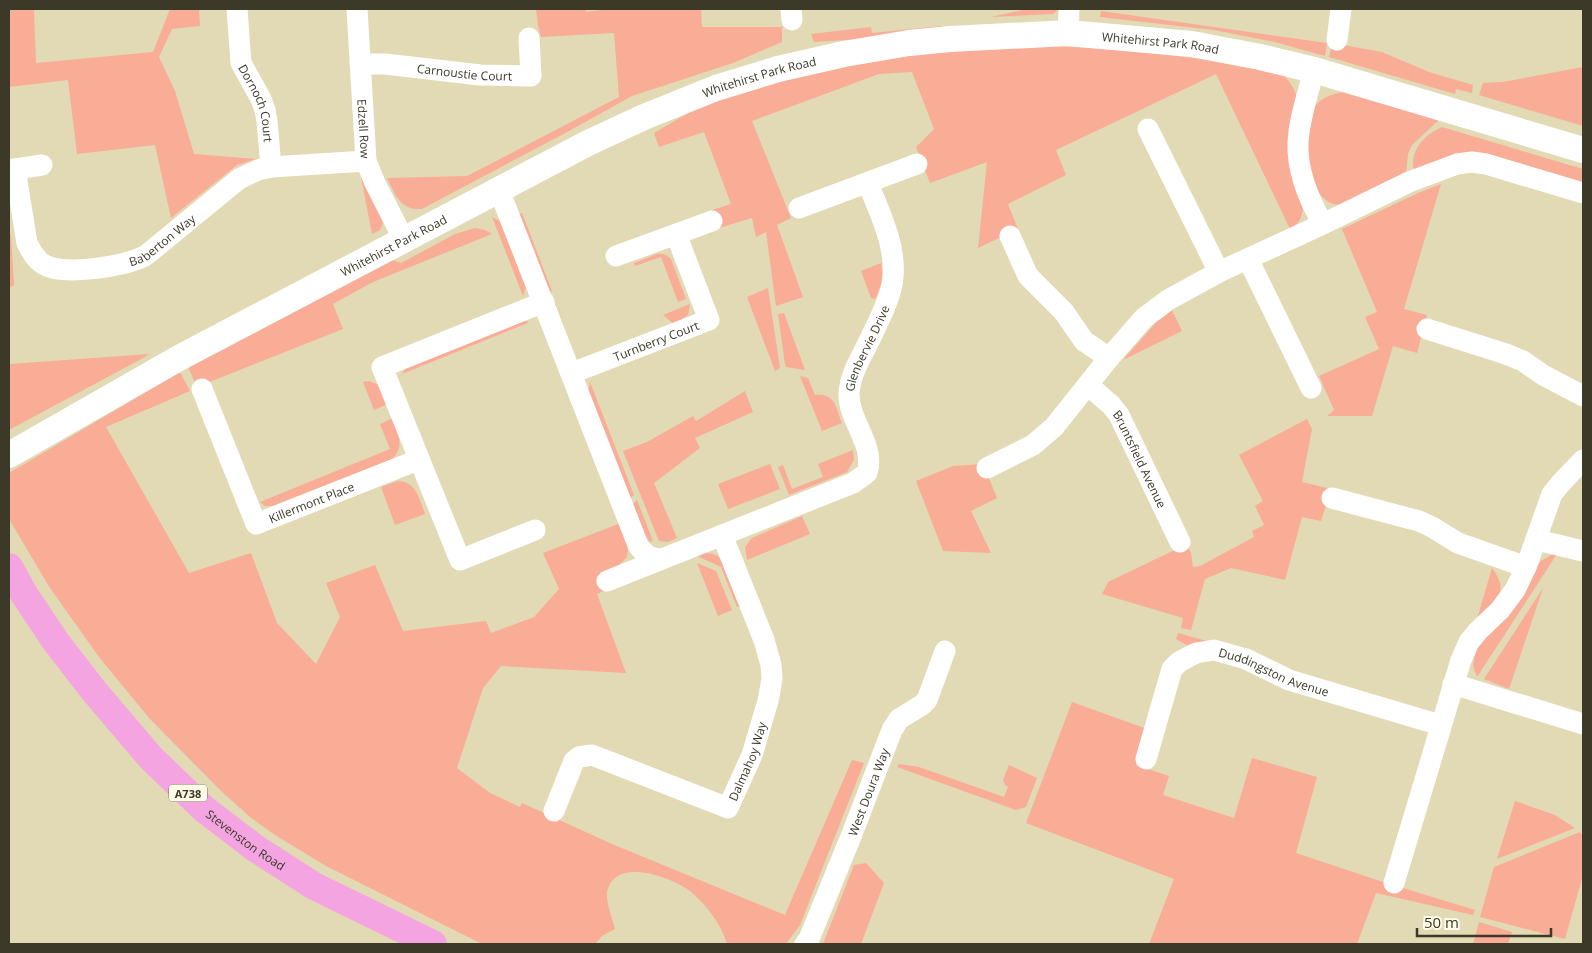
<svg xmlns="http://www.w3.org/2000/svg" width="1592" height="953" viewBox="0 0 1592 953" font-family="'Open Sans',sans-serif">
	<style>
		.green { fill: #f9ac96 }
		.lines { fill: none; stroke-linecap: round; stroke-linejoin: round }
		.minor { stroke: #fff; stroke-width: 21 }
		.tertiary { stroke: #fff; stroke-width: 26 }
		.trunk { stroke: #f4a4e0; stroke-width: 28 }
		.labels { text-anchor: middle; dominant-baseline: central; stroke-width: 4; stroke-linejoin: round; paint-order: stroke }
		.shield { fill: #fffbe7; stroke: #767362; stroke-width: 1 }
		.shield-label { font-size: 11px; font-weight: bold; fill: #3c3929 }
		.street-label { font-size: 12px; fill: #3c3929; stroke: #fffbe7 }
	</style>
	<rect width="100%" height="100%" fill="#e2dab4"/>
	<!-- green -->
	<path class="green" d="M9,9H34L36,63L153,52L170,9H199L200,26L172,29L159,57L175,91L194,154L257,159L237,165L171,218L155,145L77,154L68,80L9,87Z
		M536,9H586V12L609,9H701L702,27H782V42L733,63L632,96L569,131L422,209C400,210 396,196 387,178L467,176L619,97L614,33L541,37L538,26Z
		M1027,9H1059L1053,14L991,17Z
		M1101,11L1327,43L1325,56L1275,42L1214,30L1100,17Z
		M942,26V29L862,39L814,42L811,34L871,27L872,33Z
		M1332,43L1382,52L1429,72L1473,85L1472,93L1456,89L1455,94L1329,57Z
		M1037,45C1101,48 1165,53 1228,63C1244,65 1271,67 1284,76C1291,82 1295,91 1298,99L1303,205C1303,216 1300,223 1290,229L1216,74L1056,150L1066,175L1008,204L1018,229L978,248L987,162L930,183L916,147L934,129L912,72L879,74L752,121L791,218L777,225L803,297L776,306L766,232L756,237L752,218L719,228L712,210L731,204L704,132L659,147L654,133L695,109L737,93L819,71L876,60L937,52Z
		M1583,67V126L1479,95L1483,83L1503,82Z
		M1344,92L1440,119L1412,145L1408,154L1406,173L1340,205C1304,204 1302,132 1314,108C1320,97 1333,94 1344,92Z
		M1442,127L1583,169V184L1490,157L1414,170C1409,151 1425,134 1442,127Z
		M361,177L368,184L383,223L380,230L372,234Z
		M1441,184L1404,309L1427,315L1417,353L1393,346L1372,416H1327L1334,410L1319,376L1379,349L1365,317L1377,312L1342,229L1418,193Z
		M522,213L552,291L549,292L519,214Z
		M492,217L500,221L526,287L523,296Z
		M475,228L485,230L492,234L373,282L333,304L343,329L197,387L188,367L390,259L401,263L455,234Z
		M9,235H11L14,285L9,288Z
		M657,254C663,253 667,255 671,259L686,299L678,302L661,257L635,266L634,263Z
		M881,263C884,277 881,287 875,299L871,298L861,271Z
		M768,288L780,368L775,371L747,297Z
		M690,304L688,315L674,324L663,315Z
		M1172,310L1182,331L1123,360L1160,318Z
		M784,313L805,370L786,367L785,364L778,314Z
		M524,320L527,321L528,323L402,374L405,369Z
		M149,354L143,358L9,430V362L10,364Z
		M180,372L190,391L106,427L189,573L251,553L277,623L316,664L340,617L326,583L375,565L403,631L486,621L491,633L534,617L559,589L543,553L621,523L628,542V550L627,557L618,566L606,590L597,594L626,673L501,666L483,688L457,768L490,793L520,807L522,803L612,844L785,915L852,760L864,763L800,925L786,944H727C721,924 706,904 690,891C671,877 615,856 607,892C605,899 613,921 615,929L602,936L595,944H482L326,866L275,835L250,817L220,790L149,718L99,657L50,588L9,519V473Z
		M800,376L808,378L815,395C835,392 836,408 842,423L822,431Z
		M369,381L378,385L388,404L374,410L363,382Z
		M590,382L634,495L629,499L588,392Z
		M745,391L753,412L695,438L700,448L654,483L677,538L668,542L659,541L623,451L647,442L693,416L696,421Z
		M393,418C398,433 405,447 392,459L273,506H265L260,502L390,449L380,424Z
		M1307,419L1312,429L1302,482L1331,489L1321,521L1302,517L1285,580L1231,568L1205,579L1191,630L1181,628L1183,618L1102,594L1108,582L1187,544L1191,553L1193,567L1200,566L1254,537L1252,531L1264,525L1255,506L1263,501L1239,455Z
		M853,450L854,460L847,472L789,495L778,467L783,465L792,489L823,477L818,464Z
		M770,464L780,489L728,509L718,484Z
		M983,464L997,498L971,511L991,553L943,551L916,481L953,466Z
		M398,481C416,481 420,500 425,514L395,525L381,487Z
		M637,500L653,541L650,542L646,537L632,505Z
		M802,516L810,534L747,560L745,547L752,538Z
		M700,553C705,553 711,553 716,555C728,562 736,593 741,606L737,607L721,567L695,555Z
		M1553,554H1557L1477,677L1473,666L1476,648L1541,561Z
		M697,563L716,571L732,610L718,616Z
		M1492,568C1511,594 1495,600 1477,619Z
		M1543,588L1509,689L1484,679Z
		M1178,633L1210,642L1190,647L1176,639Z
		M1072,702L1147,729L1136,765L1169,776L1163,795L1234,818L1252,758L1317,777L1296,853L1380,881L1475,910L1473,915L1376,893L1357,944H1149L1174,879L1026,823Z
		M899,764L919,767L1004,797L1008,787L1005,785L1003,780L1009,765L1037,778L1026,807L1016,810L897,767Z
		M1515,801L1555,815L1575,828L1497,859Z
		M1580,832L1583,836V875L1565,939L1480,917L1494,867Z
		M866,863L884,883L861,944H823L854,865Z
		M1479,922L1512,932L1508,944H1473Z"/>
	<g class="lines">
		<!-- minor -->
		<g class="minor">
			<path id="s1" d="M237,9L241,63L261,99L265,110L267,121L271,167"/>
			<path id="s2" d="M357,9L366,161L375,183L404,240"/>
			<path d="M791,9L792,20"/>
			<path d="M1068,33L1069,9"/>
			<path d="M1337,40L1341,9"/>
			<path id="s3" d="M360,64H385L480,75L531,76L529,38"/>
			<path d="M1314,70C1308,94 1299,119 1298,143C1297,171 1309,200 1323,224"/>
			<path d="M1148,129L1219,272"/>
			<path id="s4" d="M15,169L27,243C31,251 35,259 43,264C63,277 124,266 145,256L239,179L258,170L271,167L366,161"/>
			<path d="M9,170L42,165"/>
			<path d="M499,190L638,545C645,555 649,558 661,559"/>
			<path d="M799,208L917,164"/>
			<path d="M1010,236L1028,276L1064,312L1084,341L1109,358"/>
			<path d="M616,256L712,221"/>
			<path d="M1248,259L1311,388"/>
			<path d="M1427,329L1506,354L1523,361L1543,375L1583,396"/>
			<path id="s5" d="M572,373L709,320L676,234"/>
			<path id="s6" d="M1088,385L1111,405L1119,415L1180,542"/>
			<path id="s7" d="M202,389L256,524L418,460"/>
			<path d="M987,468L1033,445L1054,427L1109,358L1144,318L1168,300L1219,272L1323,224L1409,182L1457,164L1472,162L1486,164L1583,193"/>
			<path d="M1332,498L1419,521L1432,527L1458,543L1526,567"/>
			<path d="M535,530L460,560L382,367L544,302"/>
			<path d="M1537,540L1583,551"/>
			<path id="s8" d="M607,581L853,483L867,473C876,445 848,421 849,393C850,374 863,354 871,337C879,320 892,295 893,277C896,244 879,212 868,183"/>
			<path d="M1453,684L1583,724"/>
			<path id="s9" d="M1146,759L1172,669L1179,662L1196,653L1214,650L1246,659L1289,680L1440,725"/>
			<path id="s10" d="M554,811L574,761L579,757L592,755L728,808L752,755L768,701L772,679L771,665L764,640L722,535"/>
			<path d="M1394,883L1461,660L1469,642L1478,631L1500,610L1515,590L1526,567L1552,494L1560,484L1583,460"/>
			<path id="s11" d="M805,944L809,939L852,834L892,730L899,719L922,705L927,700L945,651"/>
		</g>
		<!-- tertiary -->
		<path class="tertiary" id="s12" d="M9,455L179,358L588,143L644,117L716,88L778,69L844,54L909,43L950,39L1068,33L1192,44L1260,57L1314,70L1583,150"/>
		<!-- trunk -->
		<path class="trunk" id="s13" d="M9,567L24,594L56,642L94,691L151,758L204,809L255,848L314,886L433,944"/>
	</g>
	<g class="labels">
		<!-- shield labels -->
		<rect class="shield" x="169" y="784.5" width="38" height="17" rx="4"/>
		<g class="shield-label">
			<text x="188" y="793">A738</text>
		</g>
		<!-- street labels -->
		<g class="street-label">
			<text stroke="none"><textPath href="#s12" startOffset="1248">Whitehirst Park Road</textPath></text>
			<text stroke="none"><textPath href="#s3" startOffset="105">Carnoustie Court</textPath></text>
			<text stroke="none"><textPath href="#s12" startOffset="842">Whitehirst Park Road</textPath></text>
			<text stroke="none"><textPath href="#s1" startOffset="98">Dornoch Court</textPath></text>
			<text stroke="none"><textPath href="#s2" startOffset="120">Edzell Row</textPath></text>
			<text stroke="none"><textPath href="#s4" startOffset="229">Baberton Way</textPath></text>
			<text stroke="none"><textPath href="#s12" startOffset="438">Whitehirst Park Road</textPath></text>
			<text stroke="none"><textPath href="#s5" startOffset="90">Turnberry Court</textPath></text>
			<text stroke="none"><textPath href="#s8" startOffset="414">Glenbervie Drive</textPath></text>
			<text stroke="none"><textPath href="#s6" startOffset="92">Bruntsfield Avenue</textPath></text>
			<text stroke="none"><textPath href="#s7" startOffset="205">Killermont Place</textPath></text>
			<text stroke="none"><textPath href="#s9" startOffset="205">Duddingston Avenue</textPath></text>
			<text stroke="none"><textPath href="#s10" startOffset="270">Dalmahoy Way</textPath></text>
			<text stroke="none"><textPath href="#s11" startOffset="165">West Doura Way</textPath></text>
			<text stroke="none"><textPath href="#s13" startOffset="364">Stevenston Road</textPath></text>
		</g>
	</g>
	<!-- border -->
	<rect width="1592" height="953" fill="none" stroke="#3c3929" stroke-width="20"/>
	<!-- scale -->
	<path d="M1417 928v8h134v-8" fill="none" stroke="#3c3929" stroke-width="2.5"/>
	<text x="1424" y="928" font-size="15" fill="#3c3929" stroke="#fffbe7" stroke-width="4" paint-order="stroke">50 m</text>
</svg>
